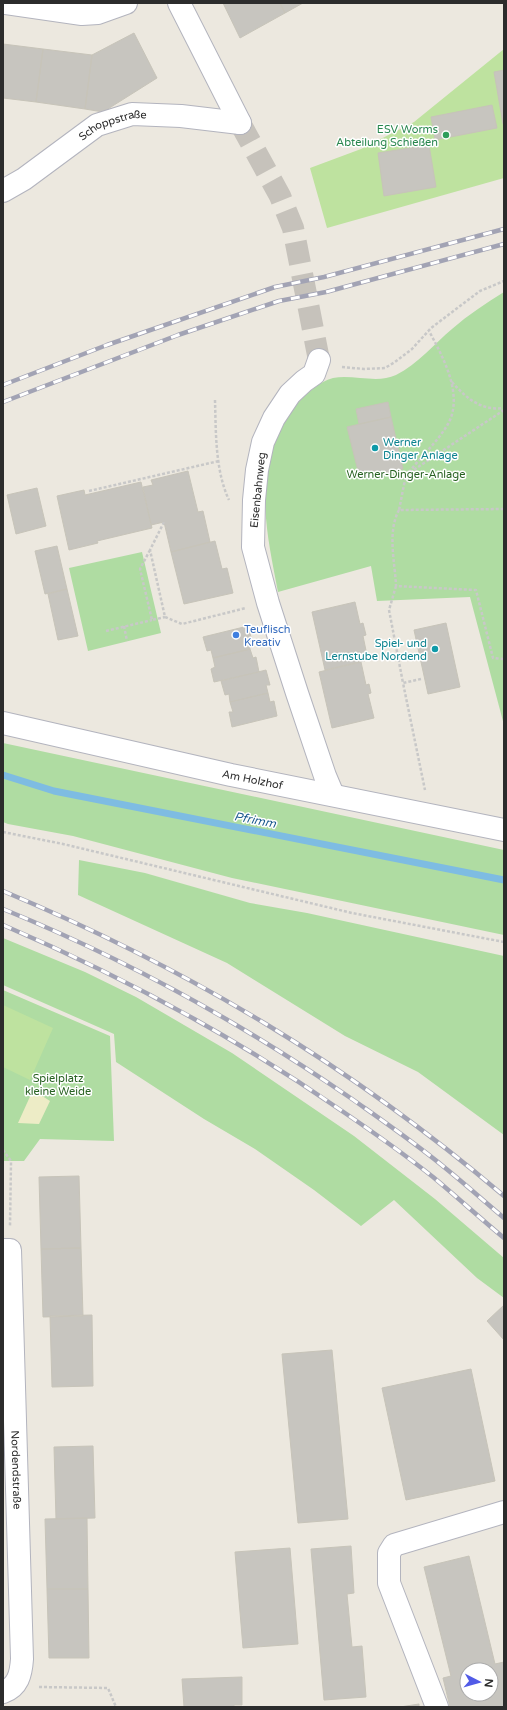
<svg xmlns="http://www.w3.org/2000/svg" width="507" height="1710" viewBox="0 0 507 1710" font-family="'Varela Round',sans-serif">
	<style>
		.green { fill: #afdca2 }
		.sand { fill: #edecc6 }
		.pitch { fill: #bee29f }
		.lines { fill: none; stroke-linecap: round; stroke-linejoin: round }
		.stream { stroke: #7ebce2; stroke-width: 7 }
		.building { fill: #c7c5bf; stroke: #c7c4b9; fill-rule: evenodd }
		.minor-tunnel { stroke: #c6c2bb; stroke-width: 22; stroke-dasharray: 22 11; stroke-linecap: butt }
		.minor-casing { stroke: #b3b4be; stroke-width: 24 }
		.path { stroke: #c8c8c8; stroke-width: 2.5; stroke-dasharray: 3 2; stroke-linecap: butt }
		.minor { stroke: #fff; stroke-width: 22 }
		.rail-casing { stroke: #a2a3b4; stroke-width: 4.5 }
		.rail { stroke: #fff; stroke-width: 3; stroke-dasharray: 9; stroke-linecap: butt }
		.leisure-dot { fill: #2e9e5b; stroke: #fff; stroke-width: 1.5 }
		.culture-dot { fill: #0f9aa8; stroke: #fff; stroke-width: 1.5 }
		.shop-dot { fill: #3f7fe0; stroke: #fff; stroke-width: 1.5 }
		.labels { text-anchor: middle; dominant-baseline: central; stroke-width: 3; stroke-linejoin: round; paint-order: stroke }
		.street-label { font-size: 11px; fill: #2c2c2c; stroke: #fff }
		.leisure-label { font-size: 11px; fill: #27864d; stroke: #fff; text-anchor: end }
		.culture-label { font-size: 11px; fill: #0d838f; stroke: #fff; text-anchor: start }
		.park-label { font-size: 11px; fill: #286222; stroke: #fff }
		.shop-label { font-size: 11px; fill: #366cbe; stroke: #fff; text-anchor: start }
		.water-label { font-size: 12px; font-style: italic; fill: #1c5a8f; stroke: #fff }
	</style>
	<rect width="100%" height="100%" fill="#ece8df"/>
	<!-- green -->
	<path class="green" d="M504,292V725L470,597L377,601L371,566L278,592C269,545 259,502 270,455C273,442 277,429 284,418C288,413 292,409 296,405C305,394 319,382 333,378C353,374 377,384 396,375C418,364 434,344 452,329C468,315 486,303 504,292Z
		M142,552L161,633L88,651L69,568Z
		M3,743L504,850V935L232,878L73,836L8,824L3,822Z
		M79,860L145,873L250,903L307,913L504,956V1135L418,1072L345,1036L227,963L78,895Z
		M3,938L85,972L136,997L232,1053L354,1136L435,1199L504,1258V1298L477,1278L394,1200L361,1226L314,1190L255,1149L204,1119L116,1062L114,1034L3,985Z
		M3,990L110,1036L114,1141L40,1139L24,1161H3Z"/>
	<!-- sand -->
	<path class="sand" d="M33,1090L50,1101L39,1124L18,1123Z"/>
	<!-- pitch -->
	<path class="pitch" d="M504,49V178L327,228L310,168L361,149L414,122Z
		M3,1005L53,1028L30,1080L3,1067Z"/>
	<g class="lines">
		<!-- stream -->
		<path class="stream" d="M3,775L54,791L504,880"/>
	</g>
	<!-- building -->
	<path class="building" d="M223,3H280L285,13L240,38Z
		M280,3H303L285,13Z
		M134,33L157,78L103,112L85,109L92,55Z
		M3,44L43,49L36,102L3,98Z
		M43,49L92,55L85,109L36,102Z
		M504,70V123L503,124L494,72Z
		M492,105L497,128L435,140L431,117Z
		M429,145L436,187L384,196L378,153Z
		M388,402L391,417L359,424L356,409Z
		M391,417L403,469L360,479L347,427Z
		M188,471L198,512L203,511L210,542L171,552L164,522L151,525L143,487L153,485L151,480Z
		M141,482L152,528L97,541L98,543L69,550L57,496L84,490L85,495Z
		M37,488L46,526L16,534L7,495Z
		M215,541L222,569L227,568L233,593L184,604L171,552Z
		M57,546L67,589L45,594L35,551Z
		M67,589L78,636L58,640L48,594Z
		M355,602L360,624L363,623L366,635L363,636L368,660L325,670L312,612Z
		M446,623L460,687L428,694L414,630Z
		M248,626L252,641H249L250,649L213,658L211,650L207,651L203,637Z
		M250,649L253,658L256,657L259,672L214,682L211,669L215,667L213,658Z
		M361,662L366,685L369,684L371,693L368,694L374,718L332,728L319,672Z
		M266,670L270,685H266L268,693L230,702L229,694L225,695L221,681Z
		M268,693L270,702L274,701L277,716L232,727L229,712H233L230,702Z
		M79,1176L81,1248L41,1249L39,1177Z
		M81,1248L83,1316L43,1317L41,1249Z
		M504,1305V1340L487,1321Z
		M92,1315L93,1386L52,1387L50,1316Z
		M332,1350L348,1519L298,1523L282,1354Z
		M471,1369L495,1481L406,1500L382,1388Z
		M93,1446L95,1518L56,1519L54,1447Z
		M87,1518L88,1589H47L45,1519Z
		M351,1546L354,1593L347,1594L352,1647L362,1646L366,1697L324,1700L311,1549Z
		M290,1548L298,1644L243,1648L235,1552Z
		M469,1556L495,1664L504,1662V1707H450L443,1678L451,1676L424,1567ZM467,1670H491V1694H467Z
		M47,1589H88L89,1658H49Z
		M242,1677V1705H234V1707H184L182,1679Z
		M419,1704V1707H400Z"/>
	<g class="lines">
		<!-- minor-tunnel -->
		<path class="minor-tunnel" d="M240,123L280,196L293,228L319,360"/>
		<!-- minor casing -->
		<g class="minor-casing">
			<g id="minor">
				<path d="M6,3L82,14L98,13L126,3"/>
				<path d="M179,3L240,123"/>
				<path id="s1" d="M3,191L24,179L97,125L132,114L181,116L240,123"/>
				<path d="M319,360L314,374L304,381L290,394L274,418L263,442L257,470L254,500L253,547L268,603L297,693L325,776L333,795"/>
				<path id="s2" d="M3,723L231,775L504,830"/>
				<path id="s3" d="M3,1250H10L22,1659C21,1674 18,1687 3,1692"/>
				<path d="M437,1707L389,1583V1553L394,1545L504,1512"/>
			</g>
		</g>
		<!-- path -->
		<path class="path" d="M342,367L364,369L385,368L395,362L412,349L431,328L480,291L504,281
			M452,382C466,398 481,411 504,408
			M215,400C216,433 215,470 229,500
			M504,410L406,475L399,510L504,509
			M409,472C421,457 438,441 448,424C464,395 443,357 429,331
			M89,491L219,461
			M399,510C387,532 395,562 396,586L476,590L493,658L504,659
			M164,522L150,550L165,617L182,624L246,608
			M150,550L140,569L152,620L165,617
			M396,586L389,610L403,683
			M124,626L127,641
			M106,631L152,620
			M421,679L403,683L425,790
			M3,832L63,844L352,913L504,942
			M3,1150L11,1161L10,1226
			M39,1687L108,1688L116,1707"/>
		<!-- minor -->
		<use href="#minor" class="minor"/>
		<!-- rail casing -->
		<g class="rail-casing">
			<path id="rail" d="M3,385L107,345L275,287L324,277L504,229
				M3,402L178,335L279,301L326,292L504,244
				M3,891C189,969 351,1066 504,1196
				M3,909C126,959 243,1024 352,1099C383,1121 415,1143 444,1167C465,1184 484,1201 504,1218
				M3,925C122,976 235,1037 342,1111C373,1132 404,1154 433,1177C457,1197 480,1218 504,1238"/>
		</g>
		<!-- rail -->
		<use href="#rail" class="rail"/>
	</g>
	<!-- markers -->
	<circle class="leisure-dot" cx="446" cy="135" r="4"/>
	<g class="culture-dot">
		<circle cx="375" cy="448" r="4"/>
		<circle cx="435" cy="649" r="4"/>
	</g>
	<circle class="shop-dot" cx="236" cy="635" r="4"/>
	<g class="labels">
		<!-- street labels -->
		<g class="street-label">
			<text stroke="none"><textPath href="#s1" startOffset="130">Schoppstraße</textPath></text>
			<text transform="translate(258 490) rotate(-84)">Eisenbahnweg</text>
			<text stroke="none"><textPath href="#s2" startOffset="256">Am Holzhof</textPath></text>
			<text stroke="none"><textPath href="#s3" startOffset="227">Nordendstraße</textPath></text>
		</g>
		<!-- leisure labels -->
		<g class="leisure-label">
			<text x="438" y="129">ESV Worms<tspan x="438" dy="13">Abteilung Schießen</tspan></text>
		</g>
		<!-- culture labels -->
		<g class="culture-label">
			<text x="383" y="442">Werner<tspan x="383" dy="13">Dinger Anlage</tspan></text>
			<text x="427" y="643" text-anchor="end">Spiel- und<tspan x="427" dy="13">Lernstube Nordend</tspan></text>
		</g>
		<!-- park labels -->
		<g class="park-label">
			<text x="406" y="474">Werner-Dinger-Anlage</text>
			<text x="58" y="1078">Spielplatz<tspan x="58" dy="13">kleine Weide</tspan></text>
		</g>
		<!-- shop labels -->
		<g class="shop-label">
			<text x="244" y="629">Teuflisch<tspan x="244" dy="13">Kreativ</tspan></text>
		</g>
		<!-- water labels -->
		<g class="water-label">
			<text transform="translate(255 820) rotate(11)">Pfrimm</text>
		</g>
	</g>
	<!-- border -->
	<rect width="507" height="1710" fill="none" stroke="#2c2c2c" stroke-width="8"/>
	<!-- north arrow -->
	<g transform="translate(479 1682) rotate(96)"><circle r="19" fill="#ffffff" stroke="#ababab"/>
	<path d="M0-3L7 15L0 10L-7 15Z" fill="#515be7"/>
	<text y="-6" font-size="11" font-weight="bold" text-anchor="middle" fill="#2c2c2c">N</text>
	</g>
</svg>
